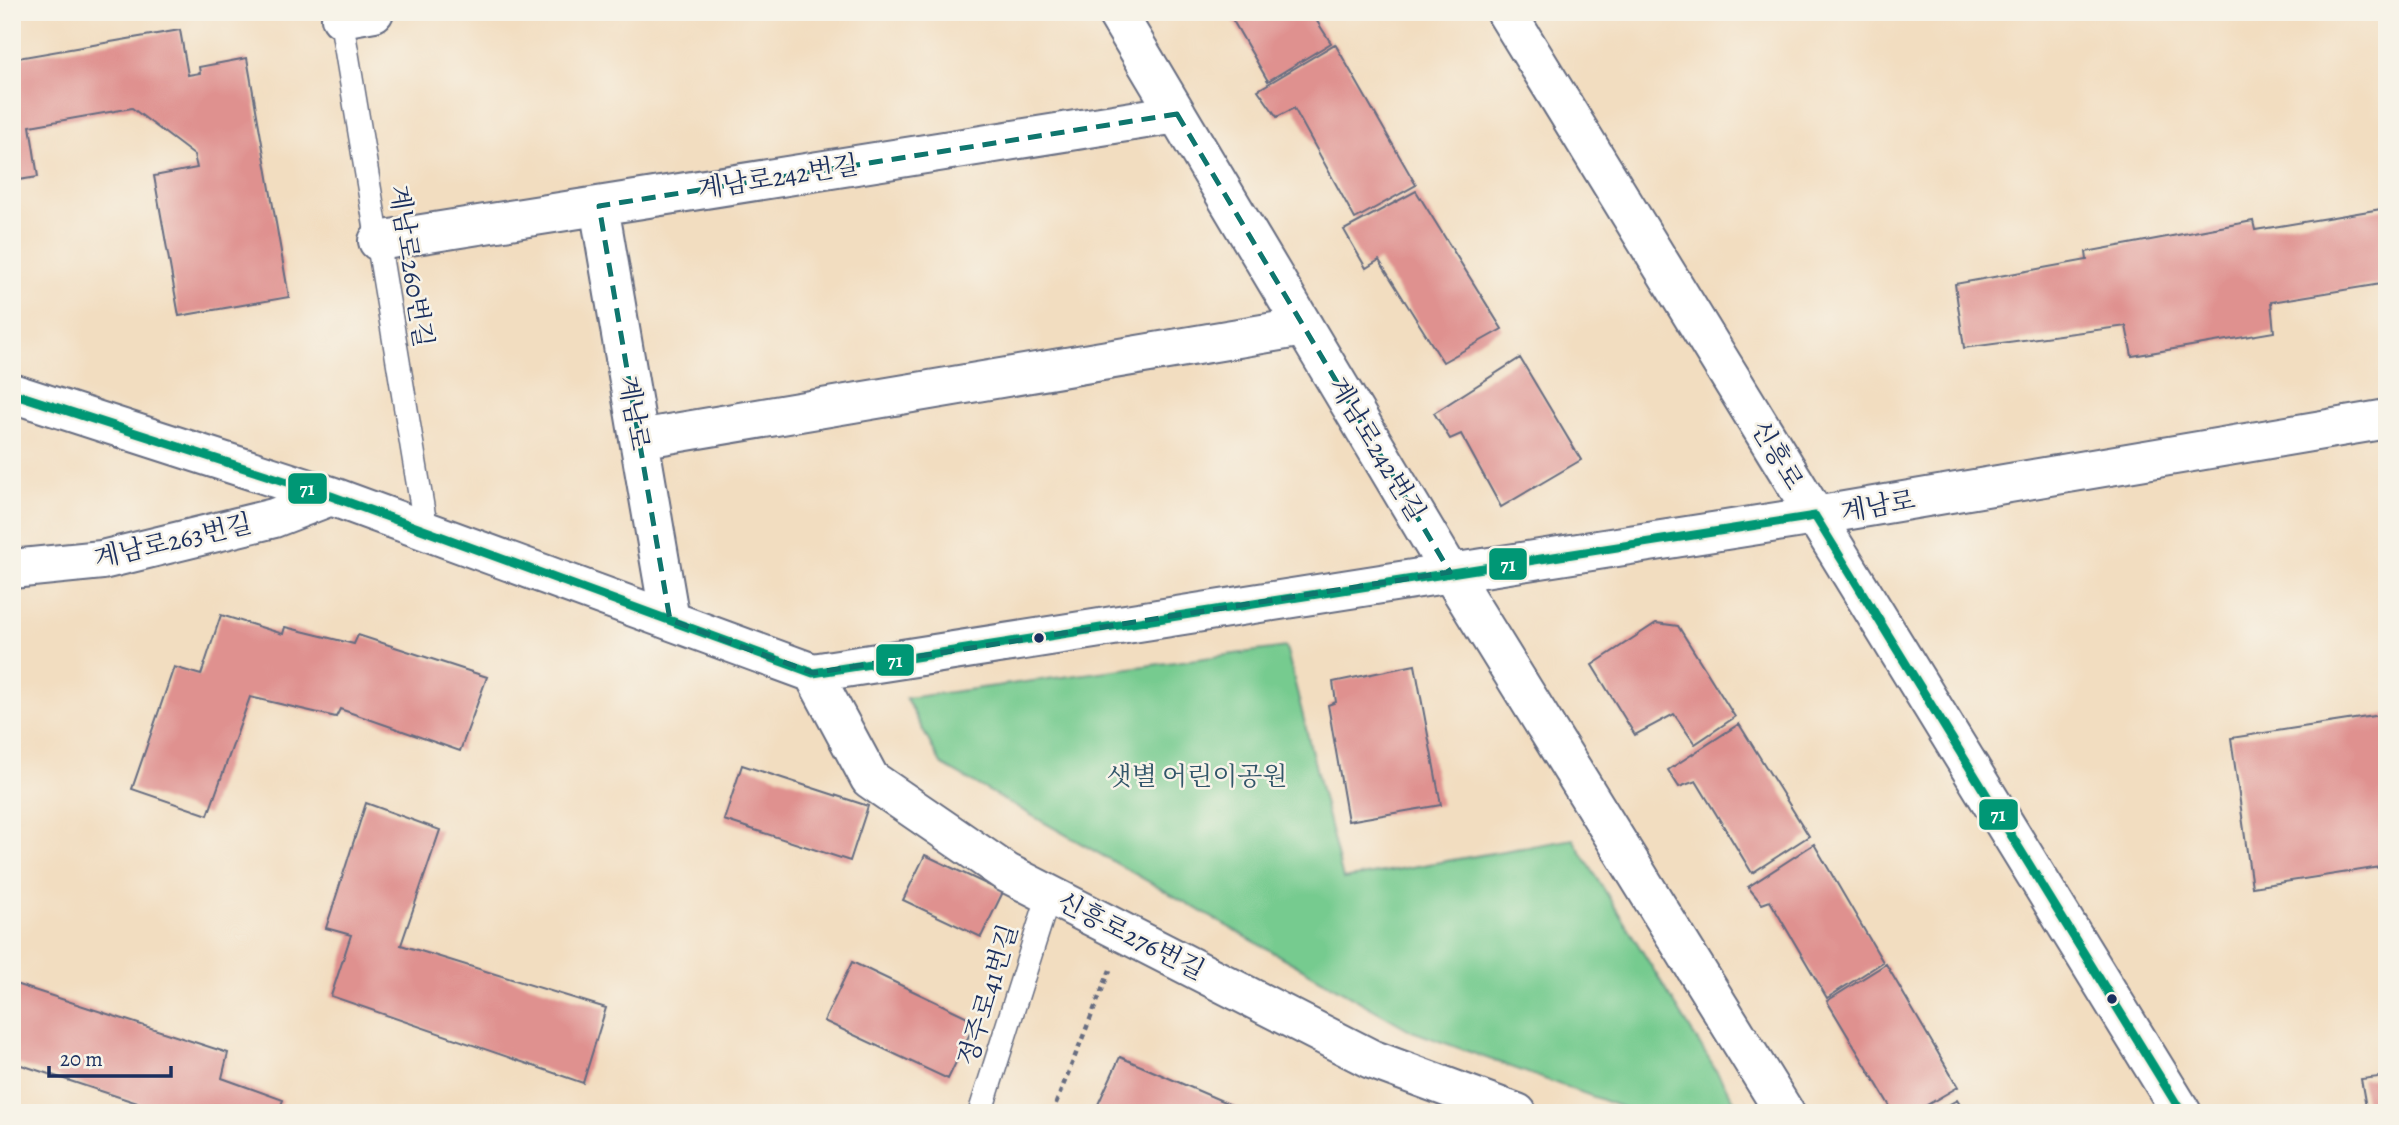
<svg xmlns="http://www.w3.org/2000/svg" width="2399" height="1125" viewBox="0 0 2399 1125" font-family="Alegreya,'Noto Serif KR',serif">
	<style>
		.green { fill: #76cb8f; stroke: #487d76; stroke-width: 2 }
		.building { fill: #df918f }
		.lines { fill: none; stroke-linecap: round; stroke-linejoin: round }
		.lane-casing { stroke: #666c80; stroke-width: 26 }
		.street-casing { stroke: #666c80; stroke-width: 42 }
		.secondary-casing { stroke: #666c80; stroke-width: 42 }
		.path { stroke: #666c80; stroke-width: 4.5; stroke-dasharray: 5 5; stroke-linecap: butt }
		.lane { stroke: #fff; stroke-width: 23 }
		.street { stroke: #fff; stroke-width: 38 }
		.secondary { stroke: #fff; stroke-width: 38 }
		.bus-1-casing { stroke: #f7f3e8; stroke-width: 14 }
		.bus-1 { stroke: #009775; stroke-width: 9 }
		.marked { fill: none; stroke: #0f766e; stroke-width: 5; stroke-dasharray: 14 9; stroke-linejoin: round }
		.bus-dot { fill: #1b2f5e; stroke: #f7f3e8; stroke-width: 2.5 }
		.labels { text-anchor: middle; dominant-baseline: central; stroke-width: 5; stroke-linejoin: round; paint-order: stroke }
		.street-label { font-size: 26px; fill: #1b2f5e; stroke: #f7f3e8 }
		.park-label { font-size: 26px; fill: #32566a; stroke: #f7f3e8 }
		.line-badge { stroke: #f7f3e8; stroke-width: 2.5 }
		.badge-label { font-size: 19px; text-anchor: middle; font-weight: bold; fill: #fff }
	</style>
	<rect width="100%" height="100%" fill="#f7f3e8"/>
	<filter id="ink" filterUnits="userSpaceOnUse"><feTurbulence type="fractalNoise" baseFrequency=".0143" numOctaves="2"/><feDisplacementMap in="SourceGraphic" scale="14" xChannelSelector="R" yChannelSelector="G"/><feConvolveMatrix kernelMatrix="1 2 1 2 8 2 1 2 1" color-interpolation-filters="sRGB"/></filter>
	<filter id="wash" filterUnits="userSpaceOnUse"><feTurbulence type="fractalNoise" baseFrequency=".00686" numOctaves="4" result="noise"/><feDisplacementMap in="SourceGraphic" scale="28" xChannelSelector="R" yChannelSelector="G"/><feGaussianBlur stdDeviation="1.57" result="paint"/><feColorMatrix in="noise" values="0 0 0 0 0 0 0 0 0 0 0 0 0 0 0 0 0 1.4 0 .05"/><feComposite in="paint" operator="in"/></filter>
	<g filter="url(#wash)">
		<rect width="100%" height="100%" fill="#f2ddc0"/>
		<!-- green -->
		<path class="green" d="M1286,647L1343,879L1573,839L1742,1113H1638L1412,1031L941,764L906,698Z"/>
		<g id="blocks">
			<!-- building -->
			<path class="building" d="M1228,12H1311L1331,43L1268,81Z
				M180,30L188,75L200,73L199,67L247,58L289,297L179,316L154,176L197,168L194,155L132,108L30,126L38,177L12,181V59Z
				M1335,44L1416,185L1355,219L1294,108L1277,117L1258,90Z
				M1416,191L1502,329L1443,362L1379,260L1366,268L1344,230Z
				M2387,208V283L2271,302L2274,332L2132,356L2126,326L1964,348L1955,284L2087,260L2086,252L2253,221L2255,230Z
				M1520,358L1581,460L1501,507L1461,434L1450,439L1434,413Z
				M221,615L283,634L285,627L354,644L358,635L487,677L460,751L340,709L336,717L250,697L208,815L132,789L174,667L201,675Z
				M1656,623L1678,626L1735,717L1695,744L1674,714L1635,735L1592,665Z
				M1415,665L1441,805L1348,821L1328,705L1336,702L1333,682Z
				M2387,714V866L2252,887L2231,738Z
				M1739,724L1809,836L1752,873L1696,781L1679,787L1668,770Z
				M742,765L868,806L850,861L724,820Z
				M366,803L440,830L401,945L606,1008L583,1083L331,996L351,935L326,928Z
				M1814,844L1883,962L1827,998L1770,901L1762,904L1748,887Z
				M925,855L1003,892L981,937L903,900Z
				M852,962L976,1021L948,1079L824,1021Z
				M1886,964L1958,1087L1913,1113H1894L1827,1001Z
				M12,983L228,1053L222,1078L283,1100L278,1113H168L12,1062Z
				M1120,1057L1250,1113H1094Z
				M2387,1076V1113H2367L2361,1079Z
				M1957,1100L1965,1113H1934Z"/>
		</g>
	</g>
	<g filter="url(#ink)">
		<use href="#blocks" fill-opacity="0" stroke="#666c80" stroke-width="2"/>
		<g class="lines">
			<!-- lane casing -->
			<g class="lane-casing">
				<path id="lane" d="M340,12L426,530
					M980,1113L1049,895"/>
			</g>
			<!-- street casing -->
			<g class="street-casing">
				<path id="street" d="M1116,12L1450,572L1785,1113
					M341,18L374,12
					M599,206L670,620
					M378,241L1177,114
					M12,393L331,496L813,673L1815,516L2387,419
					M639,439L1304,327
					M12,569L102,560L274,518L331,496
					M813,673L870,779L1007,873L1371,1059L1517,1113"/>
			</g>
			<!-- secondary casing -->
			<g class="secondary-casing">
				<path id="secondary" d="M1506,12L2182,1113"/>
			</g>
			<!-- path -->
			<path class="path" d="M1052,1113L1110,970"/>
			<!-- lane -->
			<use href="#lane" class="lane"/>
			<!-- street -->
			<use href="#street" class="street"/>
			<!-- secondary -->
			<use href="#secondary" class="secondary"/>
			<!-- bus-1 casing -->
			<g class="bus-1-casing">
				<path id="bus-1" d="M12,393L331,496L813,673L1815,516
					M1815,516L2182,1113"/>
			</g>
			<!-- bus-1 -->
			<use href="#bus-1" class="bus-1"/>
		</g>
	</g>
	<!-- marked area -->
	<path class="marked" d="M1177,114L1450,572L813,673L670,620L599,206Z"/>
	<!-- markers -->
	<g class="bus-dot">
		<circle cx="1039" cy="638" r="6"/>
		<circle cx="2112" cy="999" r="6"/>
	</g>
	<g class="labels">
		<!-- street labels -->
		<g class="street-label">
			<text transform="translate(778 177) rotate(-9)">계남로242번길</text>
			<text transform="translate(411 266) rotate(81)">계남로260번길</text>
			<text transform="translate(634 413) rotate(80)">계남로</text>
			<text transform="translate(1377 449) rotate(59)">계남로242번길</text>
			<text transform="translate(1777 455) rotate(59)">신흥로</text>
			<text transform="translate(1878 506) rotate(-10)">계남로</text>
			<text transform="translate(173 541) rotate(-13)">계남로263번길</text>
			<text transform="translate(1131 936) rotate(27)">신흥로276번길</text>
			<text transform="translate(988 995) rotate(-73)">정주로41번길</text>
		</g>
		<!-- park labels -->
		<g class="park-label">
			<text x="1197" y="776">샛별 어린이공원</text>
		</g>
	</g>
	<g class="line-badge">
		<rect x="287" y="472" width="41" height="33" rx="7" fill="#009775"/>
		<rect x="1488" y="547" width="40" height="34" rx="7" fill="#009775"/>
		<rect x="875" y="643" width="40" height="34" rx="7" fill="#009775"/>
		<rect x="1978" y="798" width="41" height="33" rx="7" fill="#009775"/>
	</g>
	<g class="badge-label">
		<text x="307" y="495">71</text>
		<text x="1508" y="571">71</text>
		<text x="895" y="667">71</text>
		<text x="1998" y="821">71</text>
	</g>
	<!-- margin -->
	<rect width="2399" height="1125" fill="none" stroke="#f7f3e8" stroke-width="42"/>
	<!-- scale -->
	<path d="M49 1066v10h122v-10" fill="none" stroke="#1b2f5e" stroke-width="3.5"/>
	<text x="60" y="1066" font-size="21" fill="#1b2f5e" stroke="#f7f3e8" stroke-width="5" paint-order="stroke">20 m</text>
</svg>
